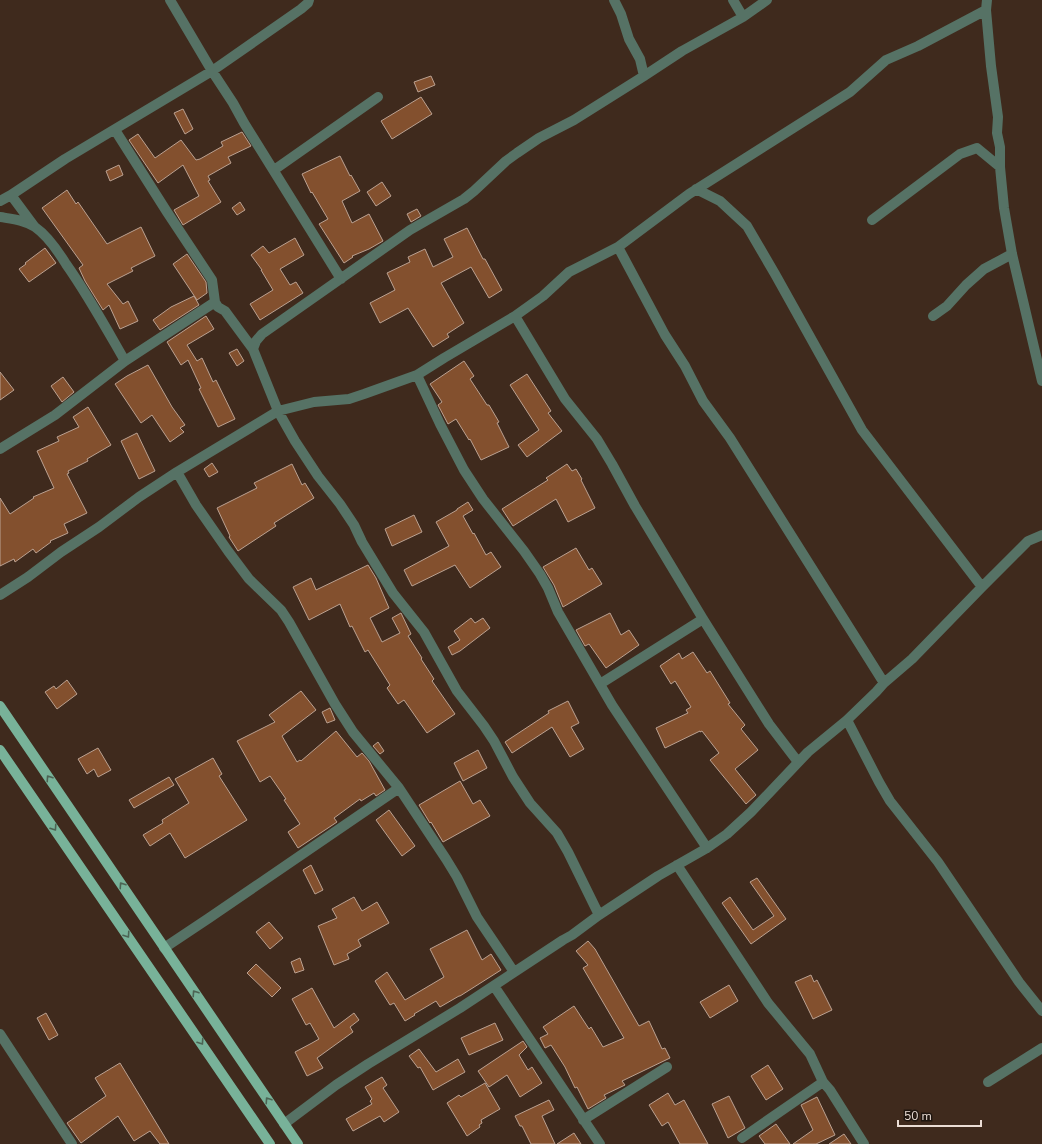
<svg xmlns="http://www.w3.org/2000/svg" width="1042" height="1144" viewBox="0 0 1042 1144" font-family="'Nunito Sans',sans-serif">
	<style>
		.building { fill: #83502e; stroke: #bba191 }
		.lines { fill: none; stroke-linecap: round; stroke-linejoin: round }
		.minor { stroke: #567265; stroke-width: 10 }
		.major { stroke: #78b299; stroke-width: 10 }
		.oneway { stroke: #4c6454 }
	</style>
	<rect width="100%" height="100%" fill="#3f2a1d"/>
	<!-- building -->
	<path class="building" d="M431,76L435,85L418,92L414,82Z
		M421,97L432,114L392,139L381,121Z
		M183,109L193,129L185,134L174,113Z
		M242,132L251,146L228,157L231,163L208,176L210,180L208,181L221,202L183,225L174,210L199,196L183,165L158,183L129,140L138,134L155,158L181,140L196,160L200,159L223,146L221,142Z
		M340,156L350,176L351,175L360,191L342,201L352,223L369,214L383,241L369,249L352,256L353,257L344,263L319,224L328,219L312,192L311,193L302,174Z
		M119,165L123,175L110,181L106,171Z
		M382,182L391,196L376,206L367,192Z
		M67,190L76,204L78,202L107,244L141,227L155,256L131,268L133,271L107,284L123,304L128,301L138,321L120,329L109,305L103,310L85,281L79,268L83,265L42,208Z
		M240,202L245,210L237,215L232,208Z
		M417,209L421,216L411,222L407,214Z
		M467,228L483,259H485L502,290L489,298L471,267L441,283L464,323L447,334L449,337L433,347L408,308L380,323L370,303L395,290L387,273L410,262L408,257L425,249L433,267L453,257L444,239Z
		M295,238L304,255L280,269L290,285L296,282L303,293L260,320L250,304L273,290L261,270H262L251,255L263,246L269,253Z
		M45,248L56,263L29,282L19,269L26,264L25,263Z
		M187,254L206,282L207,293L197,300L173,264Z
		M194,296L199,305L160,330L153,320L171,307Z
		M206,316L214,329L187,345L197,361L202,358L213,382L216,380L235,419L218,427L199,389L201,388L188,360L181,365L167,342Z
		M237,349L244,361L237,366L229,353Z
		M464,361L474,376L470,379L487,405H489L499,422L497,423L509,447L481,460L470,439L469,440L456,419L448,424L438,405L442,402L430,384Z
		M148,365L172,407L185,425L180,428L184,432L170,442L152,415L141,423L115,384L127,376Z
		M0,372L14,390L0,400Z
		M527,374L551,411L548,413L562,431L527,457L518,445L539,430L510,385Z
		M63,377L74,392L62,402L51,386Z
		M88,407L111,445L87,459L88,461L68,471L69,473L67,474L87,513L64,524L68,533L50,541L51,542L36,553L33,549L15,562L14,559L0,566V498L10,514L34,498L33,497L54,488L37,451L59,441L57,437L79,427L73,417Z
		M137,433L155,471L139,479L121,441Z
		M212,463L218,472L209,477L204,469Z
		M292,464L302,485L305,483L314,498L274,523L276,526L238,551L229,537L230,536L217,508L257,488L254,483Z
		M567,464L572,471L576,469L582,479L581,480L595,508L568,522L556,499L513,526L502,509L548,480L546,478Z
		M468,502L473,510L463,516L473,534L474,533L486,555L491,552L501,567L470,588L455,565L412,586L404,570L449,546L436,522L457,510V509Z
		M414,515L422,532L392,546L385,529Z
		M576,548L589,570L592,568L602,584L563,607L554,585L543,567Z
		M368,565L376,578L389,608L370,618L382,642L400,633L392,618L401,613L411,634L408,636L422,658L421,659L434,679L432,681L455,714L427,733L404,700L398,704L387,688L390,685L368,650L365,652L352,626L350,627L340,604L309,620L293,587L311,578L316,590Z
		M610,613L621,635L629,630L639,645L606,668L589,644L585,646L576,630Z
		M471,618L475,623L483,618L490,628L460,651L452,655L448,647L460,640L454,631Z
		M693,652L707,673L710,671L730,703L728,704L745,725L741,729L758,750L735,769L756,795L746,804L710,760L719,753L702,731L700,732V731L665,748L656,728L688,713L686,710L691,707L675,681L671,684L660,666L679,653L682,659Z
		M67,680L77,694L57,709L45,692L54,686L56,689Z
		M301,691L316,710L282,736L297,762L300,760L301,761L336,731L357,757L362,753L369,761L385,790L376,796L374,793L361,801L360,799L334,818L337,822L298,848L288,832L300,824L284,800L286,799L270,776L260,782L237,741L275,722L269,715Z
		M568,701L579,723L571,727L584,749L570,757L552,727L512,753L505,742L549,713L548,711Z
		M330,708L335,720L327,723L322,712Z
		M378,742L384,751L380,754L373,746Z
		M98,748L111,770L98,777L94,769L87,774L78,759Z
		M478,750L487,768L463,781L454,763Z
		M213,758L222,774L219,776L247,820L185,858L170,833L150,846L143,835L163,823L162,820L189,803L175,779Z
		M169,777L174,785L134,808L129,800Z
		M460,781L473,804L480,800L490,816L443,842L431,822L430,823L419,805Z
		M389,810L415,846L402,856L376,820Z
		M311,865L323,890L315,894L303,870Z
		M757,878L786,919L751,944L722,903L730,897L753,930L774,916L750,882Z
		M354,897L362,911L377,902L389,923L358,940L361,946L347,954L349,959L334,965L318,926L337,918L332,909Z
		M269,922L283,938L270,949L256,932Z
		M467,930L482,960L491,954L501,970L460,996H459L440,1007L436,1001L414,1014L415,1015L405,1021L394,1003L390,1005L375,981L387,972L405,1000L444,977L430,949Z
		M588,941L595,949L639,1026L649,1021L662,1049L665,1048L670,1058L622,1081L625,1085L604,1095L606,1098L588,1109L577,1087L575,1088L565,1067L551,1045L545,1048L540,1038L548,1034L543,1027L574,1006L589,1029L591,1027L603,1047L624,1038L583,968L588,965L576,951Z
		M300,958L304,970L295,973L291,962Z
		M256,964L281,988L272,997L247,973Z
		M811,975L814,982L817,980L832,1010L813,1019L795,982Z
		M729,985L738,1001L710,1018L700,1002Z
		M312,988L334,1028L354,1013L359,1020L350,1027L353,1032L317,1058L323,1068L307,1076L295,1052L312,1043L319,1039L310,1023L306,1025L292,999Z
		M46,1013L58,1035L49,1040L37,1018Z
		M495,1023L503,1040L469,1055L461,1038Z
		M523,1041L527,1047L519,1055L528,1070L532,1067L542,1083L520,1097L507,1075L489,1087L478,1071Z
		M419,1049L436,1072L458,1059L465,1072L433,1090L420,1067L418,1068L409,1056Z
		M120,1063L169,1144H160L150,1131L134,1141L118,1116L81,1143L67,1123L106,1096L95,1078Z
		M768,1065L783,1089L766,1100L751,1076Z
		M382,1077L387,1085L383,1088L399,1112L384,1122L380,1116L353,1131L346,1119L372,1104L370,1101L372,1099L365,1087Z
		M485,1083L500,1109L481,1120L482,1123L479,1125L480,1127L467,1136L447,1103L459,1095L461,1097Z
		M668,1093L675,1105L684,1100L708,1144H680L668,1122L662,1126L649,1105Z
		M729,1096L745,1128L728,1138L712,1104Z
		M817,1097L835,1135L816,1144H793L813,1130L801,1105Z
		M549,1100L554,1110L542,1116L555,1144H531L522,1126H520L515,1116Z
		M776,1124L790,1144H765L759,1136Z
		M574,1133L581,1144H557Z
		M844,1134L851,1144H829Z"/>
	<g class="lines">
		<!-- minor -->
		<path class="minor" d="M170,0L212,71L233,103L244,123L341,279
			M614,0L621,14L629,39L640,59L644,76
			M733,0L743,17
			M987,0L986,10L991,66L998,117L997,133L1000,147V167L1004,208L1012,254L1042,381
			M115,130L167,212L212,280L215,302
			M274,170L378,97
			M696,189L720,201L747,226L775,274L862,430L982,587
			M11,195L34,226
			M0,201L11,195L65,159L212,71L301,9L308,3L309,0
			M0,217C12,219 25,220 35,227C48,236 58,251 66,264C88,295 106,328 125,361
			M872,220L960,154L977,148L1000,167
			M618,247L665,335L685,366L703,401L730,438L884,683
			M515,316L565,399L597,439L612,464L635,506L703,619L769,724L798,762
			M933,316L947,306L966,285L984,269L1012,254
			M417,375L440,424L464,470L483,499L524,551L540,574L548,588L558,612L612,705L707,848
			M0,449L55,415L125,361L215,302L218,307L225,311L253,349
			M177,472L196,505L228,551L249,579L281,610L289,622L335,704L353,732L399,788L446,859L457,877L477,917L514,972
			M0,595L28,577L61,552L99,527L139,497L177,472L278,411L314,402L349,399L364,394L417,375L444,358L515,316L543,296L569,272L618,247L689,194L850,92L886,60L918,46L986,10
			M600,684L703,619
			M847,720L879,782L890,801L938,862L1019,982L1042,1011
			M677,865L768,1003L810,1054L823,1082L830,1090L864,1144
			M599,915L568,852L557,833L530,803L513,777L494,741L484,726L457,691L424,632L393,593L362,542L354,525L340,504L318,476L295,441L278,411L253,349L256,341L262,334L410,230L464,199L474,191L506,161L517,153L539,138L574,120L644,76L682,51L743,17L767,0
			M164,948L209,918L399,788
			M494,986L600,1144
			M0,1034L72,1144
			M988,1082L1042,1048
			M583,1120L667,1067
			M284,1124L336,1085L368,1064L460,1008L563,940L572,935L599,915L658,876L707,848L727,834L751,812L808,752L847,720L876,692L884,683L912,659L982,587L1028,541L1042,535
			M742,1138L823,1082"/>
		<!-- major -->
		<path class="major" d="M0,706L298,1144
			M0,750L270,1144"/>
	</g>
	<!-- one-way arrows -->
	<defs><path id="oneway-chevron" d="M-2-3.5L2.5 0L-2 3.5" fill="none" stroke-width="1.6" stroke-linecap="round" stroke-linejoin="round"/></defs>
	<g class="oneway">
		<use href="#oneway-chevron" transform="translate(49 778) rotate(-124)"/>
		<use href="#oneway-chevron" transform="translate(54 828) rotate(56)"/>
		<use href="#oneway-chevron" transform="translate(122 885) rotate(-124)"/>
		<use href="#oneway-chevron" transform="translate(127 935) rotate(56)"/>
		<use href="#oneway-chevron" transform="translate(195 993) rotate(-124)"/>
		<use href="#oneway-chevron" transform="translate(201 1042) rotate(56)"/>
		<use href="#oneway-chevron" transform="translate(268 1100) rotate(-124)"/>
	</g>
	<!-- scale -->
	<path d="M898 1120v6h83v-6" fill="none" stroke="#ebddd5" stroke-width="2"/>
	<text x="904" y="1120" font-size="12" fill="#ebddd5" stroke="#1f1610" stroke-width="3" paint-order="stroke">50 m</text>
</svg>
